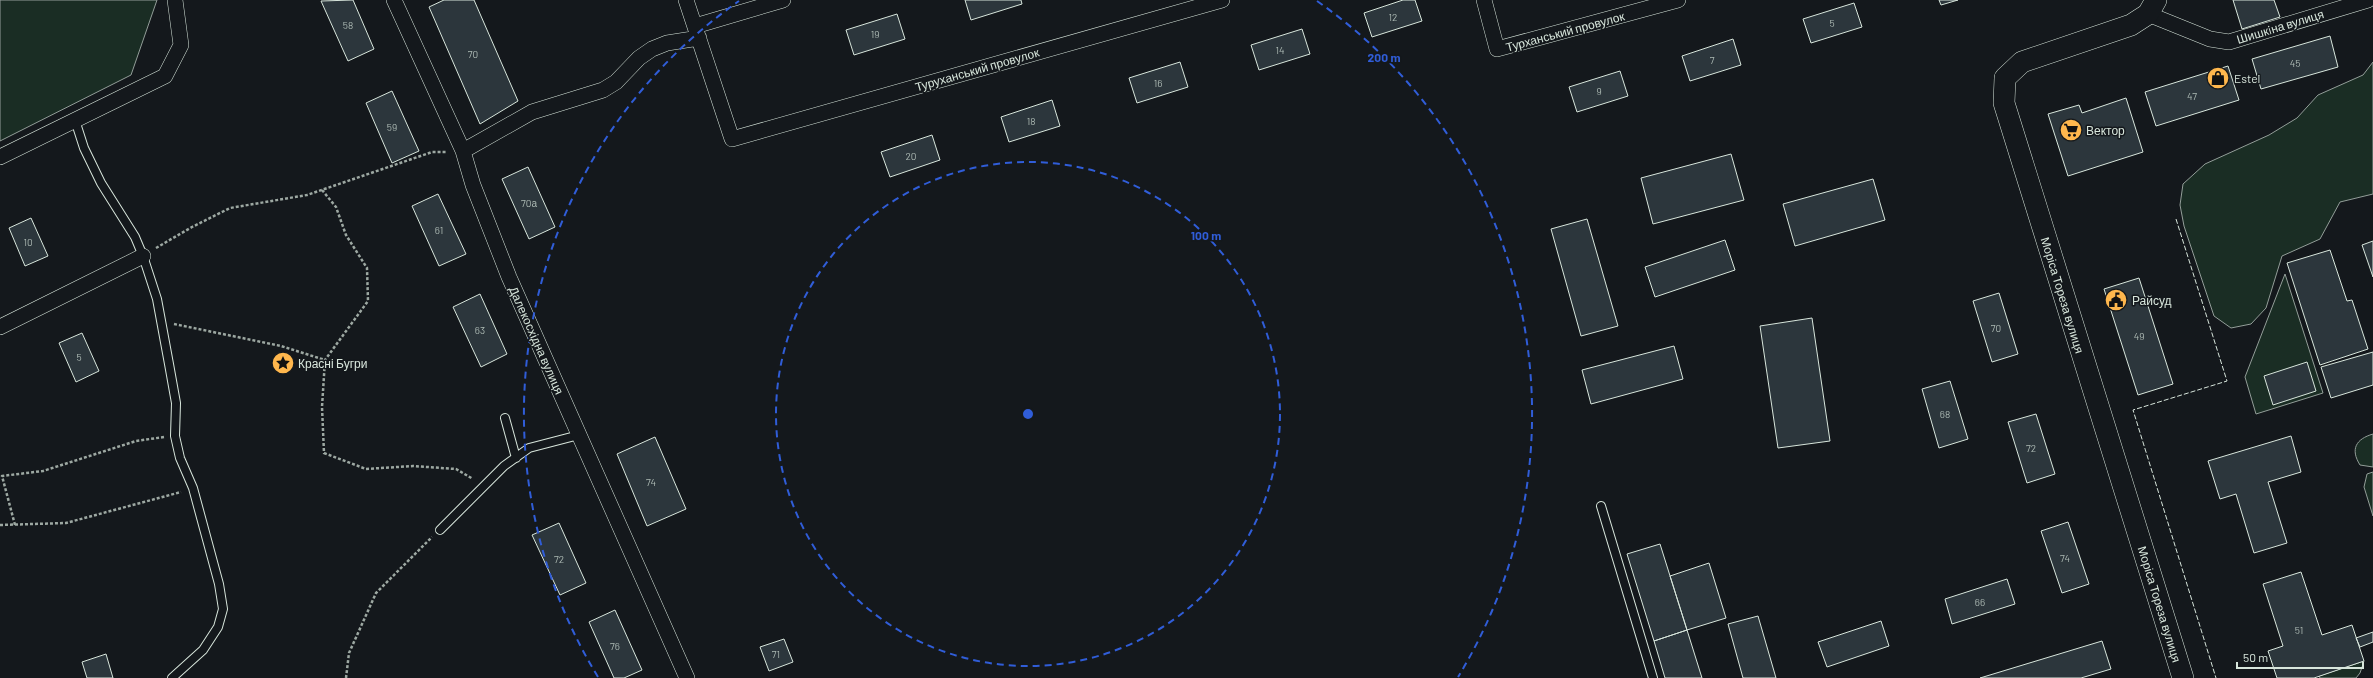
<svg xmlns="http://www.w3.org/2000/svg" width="2373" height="678" viewBox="0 0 2373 678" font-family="Barlow,sans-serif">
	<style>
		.green { fill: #1a2d24; stroke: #939e99 }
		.building { fill: #2c363c; stroke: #d8e6dc }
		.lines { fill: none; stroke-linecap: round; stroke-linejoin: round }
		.lane-casing { stroke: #d8e6dc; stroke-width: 10 }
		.street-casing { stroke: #d8e6dc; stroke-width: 16 }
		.secondary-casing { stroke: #d8e6dc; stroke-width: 22 }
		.path { stroke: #9da8a2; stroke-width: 2.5; stroke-dasharray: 3 2; stroke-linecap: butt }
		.lane { stroke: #14181c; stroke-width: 8 }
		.street { stroke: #14181c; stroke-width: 15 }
		.secondary { stroke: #14181c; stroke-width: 21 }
		.fence { stroke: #d8e6dc; stroke-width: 1; stroke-dasharray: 5 2; stroke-linecap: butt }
		.ring { fill: none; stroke: #305dd8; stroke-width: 2; stroke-dasharray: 7 5 }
		.labels { text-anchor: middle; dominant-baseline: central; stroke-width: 3; stroke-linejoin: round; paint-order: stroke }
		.number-label { font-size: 10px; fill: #adbab4 }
		.street-label { font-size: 12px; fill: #d8e6dc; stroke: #14181c }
		.poi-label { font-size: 12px; fill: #d8e6dc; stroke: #14181c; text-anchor: start }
		.centre { fill: #305dd8; stroke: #14181c; stroke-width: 2 }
		.ring-label { font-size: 12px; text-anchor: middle; font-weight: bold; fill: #305dd8; stroke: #14181c; stroke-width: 3; stroke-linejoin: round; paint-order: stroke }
	</style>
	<rect width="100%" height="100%" fill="#14181c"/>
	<!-- green -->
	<path class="green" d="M0,0H157L131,75L0,141Z
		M2373,62V194L2340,202L2320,239L2282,256L2266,308L2251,324L2231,328L2214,316L2184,226L2180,205L2183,184L2205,164L2269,135L2297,118L2318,95L2363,75Z
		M2285,274L2323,393L2256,414L2245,377Z
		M2373,434V467L2360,465C2350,449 2356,439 2373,434Z
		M2373,472V516L2364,487L2367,474Z
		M2364,661L2360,673L2356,678H2320L2319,676Z"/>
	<!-- building -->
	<path class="building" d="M353,0L374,49L348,61L321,1Z
		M444,0H474L518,101L480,124L429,7Z
		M965,0H1021L1022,4L971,20Z
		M1403,0H1415L1422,21L1372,37L1364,13Z
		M1939,0H1958L1941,5Z
		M2233,0H2274L2280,17L2242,29Z
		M1854,3L1862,27L1811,43L1803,19Z
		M897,14L905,39L854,55L846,30Z
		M1302,29L1310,54L1259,70L1251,45Z
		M2330,36L2338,67L2261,89L2252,59Z
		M1733,39L1741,65L1690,81L1682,56Z
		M1180,62L1188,87L1137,103L1129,78Z
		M2228,66L2239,100L2156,126L2145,92Z
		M1620,71L1628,96L1577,112L1569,87Z
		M392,91L419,151L392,163L366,103Z
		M2126,98L2143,152L2068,176L2048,114L2079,105L2082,113Z
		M1052,100L1060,126L1009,142L1001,117Z
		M932,135L940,160L890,177L881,152Z
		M1731,154L1744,200L1653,224L1641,178Z
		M528,167L555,227L529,239L502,179Z
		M1873,179L1885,220L1795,246L1783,204Z
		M438,194L466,254L439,266L412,206Z
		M31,218L48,256L25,266L9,228Z
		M1587,219L1618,326L1581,336L1551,229Z
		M1725,240L1735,270L1655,297L1645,267Z
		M2373,241V277L2362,245Z
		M2330,250L2347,301L2352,300L2368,349L2320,365L2287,263Z
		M2139,278L2173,384L2138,395L2104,289Z
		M1999,293L2018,354L1992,362L1973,301Z
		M480,294L507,354L481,367L453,307Z
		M1812,318L1830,441L1778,448L1760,326Z
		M82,333L99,371L76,382L59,343Z
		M1674,346L1683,379L1591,404L1582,370Z
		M2373,352V385L2331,398L2321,367Z
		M2307,362L2316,391L2273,405L2264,376Z
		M1950,381L1968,439L1939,448L1922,389Z
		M2036,414L2055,474L2027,483L2008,422Z
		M2291,436L2301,472L2268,482L2287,543L2254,553L2236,494L2220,499L2208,461Z
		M655,437L686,509L647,526L617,454Z
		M2068,522L2089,584L2062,593L2041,531Z
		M559,523L586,583L560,595L532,535Z
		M1660,544L1687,630L1654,641L1627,554Z
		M1709,563L1726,618L1687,630L1670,576Z
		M2301,572L2322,635L2352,625L2364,661L2314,678H2277L2268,651L2283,646L2263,584Z
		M2007,579L2015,604L1952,624L1945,599Z
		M615,610L642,670L624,678H614L589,622Z
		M1758,616L1776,678H1743L1728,624Z
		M1881,621L1889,646L1827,667L1818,642Z
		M1687,630L1702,678H1665L1654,641Z
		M2373,632V642L2360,647L2356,638Z
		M784,639L793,662L769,671L760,647Z
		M2102,641L2111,669L2081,678H1980Z
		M106,654L113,678H87L82,662Z"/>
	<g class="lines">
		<!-- lane casing -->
		<g class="lane-casing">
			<path id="lane" d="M75,120L84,148L101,183L135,237L143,256L157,299L169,364L176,403L175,436L180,458L193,488L219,584L223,609L218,627L203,650L172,678
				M505,418L516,458
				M1601,506L1653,678
				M440,530L504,466L529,448L579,435"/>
		</g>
		<!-- street casing -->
		<g class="street-casing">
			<path id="street" d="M394,0L463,151L473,185L509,277L687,678
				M686,0L732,139L1222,0
				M1484,0L1497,49L1678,0
				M2148,14L2210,39L2229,42L2368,0
				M695,26L783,0
				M463,151L532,112L603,90L616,82L639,58L652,49L667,43L699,38
				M0,157L165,76L181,45L175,0
				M0,327L143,256"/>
		</g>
		<!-- secondary casing -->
		<g class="secondary-casing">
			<path id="secondary" d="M2156,0L2148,14L2131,25L2022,62L2005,78L2004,103L2183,678"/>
		</g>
		<!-- path -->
		<path class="path" d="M322,190L336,207L346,235L367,268L368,301L325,360L322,407L324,453L366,469L413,466L456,469L473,479
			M156,248L192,227L230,208L307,195L432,152H446
			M174,324L281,346L325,360
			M0,525L66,523L181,492
			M15,525L2,476L43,471L136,441L164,437
			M346,678L349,653L376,593L432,537"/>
		<!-- lane -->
		<use href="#lane" class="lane"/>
		<!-- street -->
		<use href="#street" class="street"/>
		<!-- secondary -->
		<use href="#secondary" class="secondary"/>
		<!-- fence -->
		<path class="fence" d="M2176,219L2227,381L2133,410L2216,678"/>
	</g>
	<!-- distance rings -->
	<g class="ring">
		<circle cx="1028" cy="414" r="252"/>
		<path d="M598 677A504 504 0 0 1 739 1M1317 1A504 504 0 0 1 1458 677"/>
	</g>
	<!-- icons -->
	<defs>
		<g id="shop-disc" transform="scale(1.15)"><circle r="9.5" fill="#ffb74d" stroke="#14181c"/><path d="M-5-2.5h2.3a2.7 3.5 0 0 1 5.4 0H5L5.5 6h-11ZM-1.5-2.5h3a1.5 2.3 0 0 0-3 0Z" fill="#111"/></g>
		<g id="supermarket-disc" transform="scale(1.15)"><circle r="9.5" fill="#ffb74d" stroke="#14181c"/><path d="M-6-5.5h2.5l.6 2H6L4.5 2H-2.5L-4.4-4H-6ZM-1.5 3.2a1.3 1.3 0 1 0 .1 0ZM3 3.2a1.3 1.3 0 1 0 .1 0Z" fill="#111"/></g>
		<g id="civic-disc" transform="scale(1.15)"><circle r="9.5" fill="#ffb74d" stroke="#14181c"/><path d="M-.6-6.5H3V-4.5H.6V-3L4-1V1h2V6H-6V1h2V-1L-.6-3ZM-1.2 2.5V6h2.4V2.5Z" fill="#111"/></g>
		<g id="sight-disc" transform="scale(1.15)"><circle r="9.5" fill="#ffb74d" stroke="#14181c"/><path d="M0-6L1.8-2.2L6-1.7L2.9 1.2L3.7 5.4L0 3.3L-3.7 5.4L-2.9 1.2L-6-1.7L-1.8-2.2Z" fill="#111"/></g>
	</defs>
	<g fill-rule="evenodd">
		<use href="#shop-disc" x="2218" y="78"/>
		<use href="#supermarket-disc" x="2071" y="130"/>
		<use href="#civic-disc" x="2116" y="300"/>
		<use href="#sight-disc" x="283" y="363"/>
	</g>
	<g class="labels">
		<!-- number labels -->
		<g class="number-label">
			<text x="1393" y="17">12</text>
			<text x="1832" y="23">5</text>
			<text x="348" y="25">58</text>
			<text x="875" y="34">19</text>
			<text x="1280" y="50">14</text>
			<text x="473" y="54">70</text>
			<text x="1712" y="60">7</text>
			<text x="2295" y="63">45</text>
			<text x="1158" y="83">16</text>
			<text x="1599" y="91">9</text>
			<text x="2192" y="96">47</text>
			<text x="1031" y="121">18</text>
			<text x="392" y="127">59</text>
			<text x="911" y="156">20</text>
			<text x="529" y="203">70а</text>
			<text x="439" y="230">61</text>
			<text x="28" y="242">10</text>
			<text x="1996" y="328">70</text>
			<text x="480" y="330">63</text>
			<text x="2139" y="336">49</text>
			<text x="79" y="357">5</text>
			<text x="1945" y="414">68</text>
			<text x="2031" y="448">72</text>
			<text x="651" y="482">74</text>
			<text x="2065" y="558">74</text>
			<text x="559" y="559">72</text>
			<text x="1980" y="602">66</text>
			<text x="2299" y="630">51</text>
			<text x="615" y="646">76</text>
			<text x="776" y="654">71</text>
		</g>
		<!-- street labels -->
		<g class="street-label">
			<text transform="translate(2280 26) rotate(-17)">Шишкiна вулиця</text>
			<text transform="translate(1565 31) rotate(-15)">Турханський провулок</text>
			<text transform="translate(977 69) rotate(-16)">Туруханський провулок</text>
			<text transform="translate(2063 295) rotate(73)">Моріса Тореза вулиця</text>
			<text transform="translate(537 340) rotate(66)">Далекосхідна вулиця</text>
			<text transform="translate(2160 604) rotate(73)">Моріса Тореза вулиця</text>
		</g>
		<!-- poi labels -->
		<g class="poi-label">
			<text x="2234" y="78">Estel</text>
			<text x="2086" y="130">Вектор</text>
			<text x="2132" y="300">Райсуд</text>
			<text x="298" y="363">Красні Бугри</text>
		</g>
	</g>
	<circle cx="1028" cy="414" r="6" class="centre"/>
	<g class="ring-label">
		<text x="1384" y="62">200 m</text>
		<text x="1206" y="240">100 m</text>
	</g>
	<!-- scale -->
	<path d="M2237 662v6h126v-6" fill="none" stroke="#d8e6dc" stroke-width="2"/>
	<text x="2243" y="662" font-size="12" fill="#d8e6dc" stroke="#14181c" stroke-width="3" paint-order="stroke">50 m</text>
</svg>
